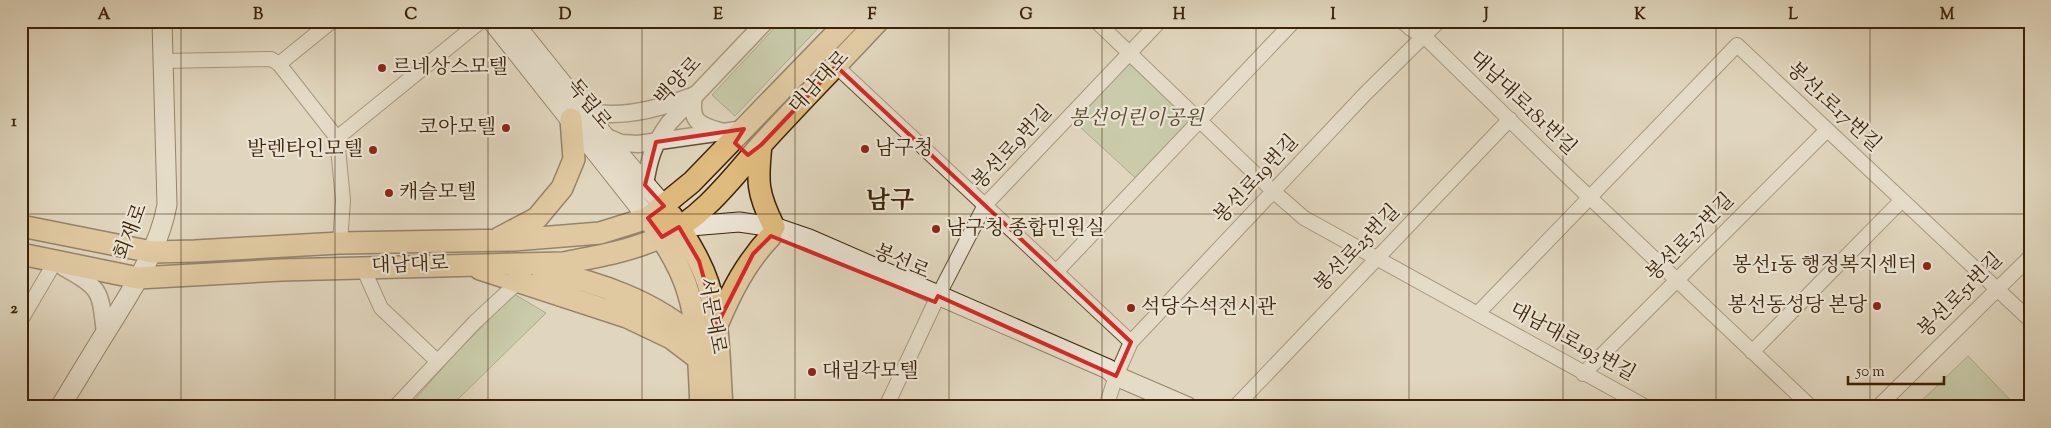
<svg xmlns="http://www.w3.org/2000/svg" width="2051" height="428" viewBox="0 0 2051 428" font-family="'Sorts Mill Goudy','Noto Serif KR',serif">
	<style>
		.green { fill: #adbf95; stroke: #74704e }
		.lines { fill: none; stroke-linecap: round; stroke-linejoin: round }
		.minor-casing { stroke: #654f34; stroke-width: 16 }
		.tertiary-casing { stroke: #654f34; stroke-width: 19 }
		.secondary-casing { stroke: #3c2206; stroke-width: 21 }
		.primary-casing { stroke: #3c2206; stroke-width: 24 }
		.minor { stroke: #ebe4d4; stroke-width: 14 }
		.tertiary { stroke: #ebe4d4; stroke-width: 16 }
		.secondary { stroke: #ebe4d4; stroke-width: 19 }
		.primary { stroke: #e0bb7e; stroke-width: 21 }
		.marked { fill: none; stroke: #d62828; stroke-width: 4; stroke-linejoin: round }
		.grid { fill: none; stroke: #3c2206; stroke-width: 1; stroke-opacity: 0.55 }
		.poi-dot { fill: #8f2418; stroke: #ebe4d4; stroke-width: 2 }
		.labels { text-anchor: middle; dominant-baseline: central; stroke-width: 4.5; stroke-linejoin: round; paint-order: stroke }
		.poi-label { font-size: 20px; fill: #3c2206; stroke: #ebe4d4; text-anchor: start }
		.street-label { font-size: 20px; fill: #3c2206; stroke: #ebe4d4 }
		.park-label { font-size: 20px; font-style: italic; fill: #58492a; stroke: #ebe4d4 }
		.district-label { font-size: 25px; font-weight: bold; fill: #3c2206; stroke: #ebe4d4 }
		.neatline { fill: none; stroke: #3c2206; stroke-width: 2 }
		.grid-label { font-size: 16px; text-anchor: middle; font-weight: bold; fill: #3c2206 }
	</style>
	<rect width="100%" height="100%" fill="#e0d6bd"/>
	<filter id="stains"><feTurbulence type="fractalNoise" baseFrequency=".004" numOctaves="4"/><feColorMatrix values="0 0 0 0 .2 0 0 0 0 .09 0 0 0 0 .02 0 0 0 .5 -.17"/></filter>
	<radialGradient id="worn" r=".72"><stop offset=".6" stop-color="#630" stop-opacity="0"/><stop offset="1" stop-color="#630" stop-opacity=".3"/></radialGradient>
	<!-- green -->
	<path class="green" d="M781,21H825L735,116L712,95Z
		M1130,53L1200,121L1141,183L1069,117Z
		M514,294L546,313L450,407H408L455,354Z
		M1968,356L2017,407H1915Z"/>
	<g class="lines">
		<!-- minor casing -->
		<g class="minor-casing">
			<path id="minor" d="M1096,21L1273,191L1304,218L1646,407
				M1402,21L1411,29L1424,36L1567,176L1811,407
				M162,61L271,59L279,64L337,138L343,200L340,243
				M279,64L332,21
				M836,66L1131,342
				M337,138L481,21
				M363,268L381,308L437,361
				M1056,272L1294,21
				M1478,313L1737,45L2030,320
				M21,320L55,262
				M1752,352L1902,200
				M1583,374L1827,130
				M395,407L475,322L518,282
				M886,407L938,296L985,205L1160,21
				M1106,407L1116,376L1131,342L1365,94L1439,21
				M1235,407L1510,119
				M1878,407L2030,257"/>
		</g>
		<!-- tertiary casing -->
		<g class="tertiary-casing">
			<path id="tertiary" d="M694,95C690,120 697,125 720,131
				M584,111C619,119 656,110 689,97
				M604,136L621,143L638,144L744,129
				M645,185C649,159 653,145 669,123L766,21
				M63,267C102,289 100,290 105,334"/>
		</g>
		<!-- secondary casing -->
		<g class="secondary-casing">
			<path id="secondary" d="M492,21L648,218
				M512,21L614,148L664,206
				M679,227L739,222L774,227L809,239L1108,369L1116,376L1188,407
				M60,407C75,383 89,359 104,335C129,294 158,253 167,205L162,21"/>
		</g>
		<!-- primary casing -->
		<g class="primary-casing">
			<path id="primary" d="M761,145C757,182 757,193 774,227
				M671,215C685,236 700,259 708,283C720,323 719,366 722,407
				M21,226L152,252L195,251L340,243L514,240L600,233L648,218L692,182L848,21
				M654,227C668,247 681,268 688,292C699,327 699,370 701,407
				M499,238L537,218L562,188L574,159L571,119
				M21,254L138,278L281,270L563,263C596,257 631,251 661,237C701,220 733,177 761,145C799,103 839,63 878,21
				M480,269L627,317L671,338L700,360
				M542,270C597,282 655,301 696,339
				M717,325C732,290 745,264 771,236"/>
		</g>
		<!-- minor -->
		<use href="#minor" class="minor"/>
		<!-- tertiary -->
		<use href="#tertiary" class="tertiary"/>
		<!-- secondary -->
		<use href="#secondary" class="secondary"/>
		<!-- primary -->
		<use href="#primary" class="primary"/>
	</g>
	<!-- marked area -->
	<path d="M0 0H2051V428H0ZM836,66L1131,342L1116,376L938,296L935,302L771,236L753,254L717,325L699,261L679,227L662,237L648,218L664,206L645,185L656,142L744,129L735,143L748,155L761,145Z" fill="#e0d6bd" fill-opacity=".55" fill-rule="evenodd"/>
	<path class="marked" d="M836,66L1131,342L1116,376L938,296L935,302L771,236L753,254L717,325L699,261L679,227L662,237L648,218L664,206L645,185L656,142L744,129L735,143L748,155L761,145Z"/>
	<!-- grid -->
	<path class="grid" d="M181,21V407M335,21V407M488,21V407M642,21V407M795,21V407M949,21V407M1102,21V407M1256,21V407M1409,21V407M1563,21V407M1716,21V407M1870,21V407M21,214H2030"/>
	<!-- markers -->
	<g class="poi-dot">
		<circle cx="382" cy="68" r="5"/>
		<circle cx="506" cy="128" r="5"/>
		<circle cx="865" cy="149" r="5"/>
		<circle cx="373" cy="150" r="5"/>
		<circle cx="389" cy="193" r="5"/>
		<circle cx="936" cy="229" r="5"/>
		<circle cx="1927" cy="266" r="5"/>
		<circle cx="1877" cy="306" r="5"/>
		<circle cx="1131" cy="308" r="5"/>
		<circle cx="812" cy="372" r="5"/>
	</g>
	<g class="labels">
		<!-- poi labels -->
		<g class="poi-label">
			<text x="392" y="68">르네상스모텔</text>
			<text x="496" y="128" text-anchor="end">코아모텔</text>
			<text x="875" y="149">남구청</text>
			<text x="363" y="150" text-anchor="end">발렌타인모텔</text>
			<text x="399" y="193">캐슬모텔</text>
			<text x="946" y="229">남구청 종합민원실</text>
			<text x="1917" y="266" text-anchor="end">봉선1동 행정복지센터</text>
			<text x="1867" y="306" text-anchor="end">봉선동성당 본당</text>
			<text x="1141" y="308">석당수석전시관</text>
			<text x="822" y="372">대림각모텔</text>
		</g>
		<!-- street labels -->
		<g class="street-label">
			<text transform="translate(679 82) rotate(-47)">백양로</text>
			<text transform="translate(820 83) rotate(-47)">대남대로</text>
			<text transform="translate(1522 104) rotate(44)">대남대로181번길</text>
			<text transform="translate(588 105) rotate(51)">독립로</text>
			<text transform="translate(1833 108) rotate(43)">봉선1로17번길</text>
			<text transform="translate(1013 148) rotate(-47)">봉선로9번길</text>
			<text transform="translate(1257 180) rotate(-47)">봉선로19번길</text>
			<text transform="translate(132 232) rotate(-69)">회재로</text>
			<text transform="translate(1691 238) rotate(-45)">봉선로37번길</text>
			<text transform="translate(1358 249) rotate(-46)">봉선로25번길</text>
			<text transform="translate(901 263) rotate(23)">봉선로</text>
			<text transform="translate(410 266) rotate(-2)">대남대로</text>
			<text transform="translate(1961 296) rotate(-45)">봉선로51번길</text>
			<text transform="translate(711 316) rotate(80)">서문대로</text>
			<text transform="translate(1572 343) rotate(29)">대남대로193번길</text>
		</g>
		<!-- park labels -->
		<g class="park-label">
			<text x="1136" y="119">봉선어린이공원</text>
		</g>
		<!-- district labels -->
		<g class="district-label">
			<text x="890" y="202">남구</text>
		</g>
	</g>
	<!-- margin -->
	<rect width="2051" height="428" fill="none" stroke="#e0d6bd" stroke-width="55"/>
	<!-- scale -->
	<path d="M1848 376v8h96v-8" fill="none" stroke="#3c2206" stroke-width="2.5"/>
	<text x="1856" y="376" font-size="15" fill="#3c2206" stroke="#ebe4d4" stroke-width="4" paint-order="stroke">50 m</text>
	<rect x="28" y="28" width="1996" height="372" class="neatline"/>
	<g class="grid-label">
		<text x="104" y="19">A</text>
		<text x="258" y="19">B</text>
		<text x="411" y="19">C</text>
		<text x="565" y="19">D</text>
		<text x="718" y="19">E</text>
		<text x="872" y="19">F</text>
		<text x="1026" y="19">G</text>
		<text x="1179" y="19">H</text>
		<text x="1333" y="19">I</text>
		<text x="1486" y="19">J</text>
		<text x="1640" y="19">K</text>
		<text x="1793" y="19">L</text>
		<text x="1947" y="19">M</text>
		<text x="14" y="126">1</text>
		<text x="14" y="313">2</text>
	</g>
	<rect width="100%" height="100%" filter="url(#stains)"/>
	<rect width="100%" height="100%" fill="url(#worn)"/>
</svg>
